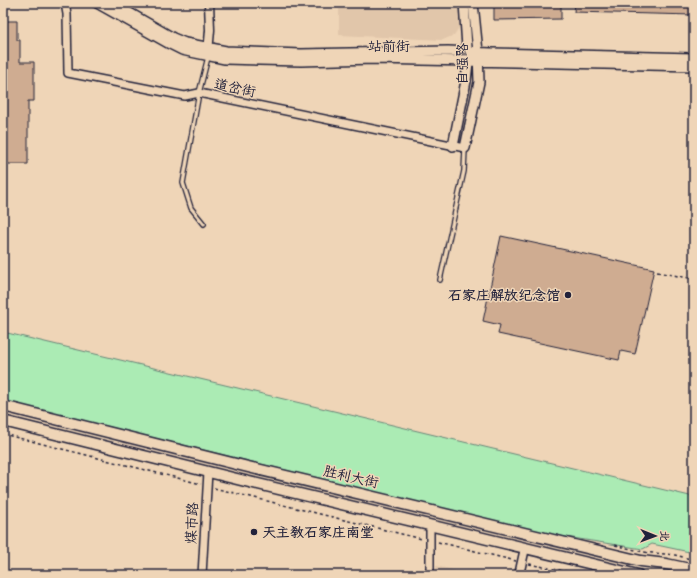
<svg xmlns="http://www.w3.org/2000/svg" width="697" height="578" viewBox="0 0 697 578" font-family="'Comic Neue','LXGW WenKai TC',sans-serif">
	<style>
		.built { fill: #e1c6aa }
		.green { fill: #abebb4; stroke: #668678 }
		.building { fill: #cfac91; stroke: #22223b }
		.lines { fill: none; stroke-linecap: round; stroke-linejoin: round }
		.service-casing { stroke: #22223b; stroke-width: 6 }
		.minor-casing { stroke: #22223b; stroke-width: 10 }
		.tertiary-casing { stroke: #22223b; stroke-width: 11 }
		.secondary-casing { stroke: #22223b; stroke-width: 12 }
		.primary-casing { stroke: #22223b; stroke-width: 13 }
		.path { stroke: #22223b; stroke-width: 1.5; stroke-dasharray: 3 3; stroke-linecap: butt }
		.service { stroke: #efd5b7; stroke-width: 3.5 }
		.minor { stroke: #efd5b7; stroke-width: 7 }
		.tertiary { stroke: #efd5b7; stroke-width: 8 }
		.secondary { stroke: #efd5b7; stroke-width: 9 }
		.primary { stroke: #efd5b7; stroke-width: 10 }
		.poi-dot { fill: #22223b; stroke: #efd5b7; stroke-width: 1.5 }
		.labels { text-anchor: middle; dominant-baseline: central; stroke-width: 3; stroke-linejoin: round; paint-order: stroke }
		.street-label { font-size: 14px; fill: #22223b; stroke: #efd5b7 }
		.poi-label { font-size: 14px; font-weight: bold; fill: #22223b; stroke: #efd5b7; text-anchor: end }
	</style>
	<rect width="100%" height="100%" fill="#efd5b7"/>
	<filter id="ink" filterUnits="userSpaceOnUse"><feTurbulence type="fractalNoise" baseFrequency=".025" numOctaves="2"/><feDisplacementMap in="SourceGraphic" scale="8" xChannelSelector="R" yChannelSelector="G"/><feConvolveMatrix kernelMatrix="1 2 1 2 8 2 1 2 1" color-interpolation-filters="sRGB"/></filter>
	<g filter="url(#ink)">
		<!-- built -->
		<path class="built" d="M339,3H458L460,26L454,35L443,40L339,35Z
			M436,566L474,575H436Z"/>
		<!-- green -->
		<path class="green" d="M3,332L694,497V553L652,544L643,549L547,534L3,401Z"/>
		<!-- building -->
		<path class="building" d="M494,3H561V19L494,20Z
			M575,3H694V15L574,12Z
			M3,21H17V40H20V62H34V101H28V164H3Z
			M501,236L654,269L635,354L621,351L619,360L498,334L500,325L483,321Z"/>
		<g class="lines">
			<!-- service casing -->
			<g class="service-casing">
				<path id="service" d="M204,224L191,208L183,183L199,93L208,57
					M440,280L464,171L465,149"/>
			</g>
			<!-- minor casing -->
			<g class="minor-casing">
				<path id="minor" d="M65,3L67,14L68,73L185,96L199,93L465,148
					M430,525V575
					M202,575L208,472"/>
			</g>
			<!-- tertiary casing -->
			<g class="tertiary-casing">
				<path id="tertiary" d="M208,53L210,30L209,3
					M519,575L525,548"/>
			</g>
			<!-- secondary casing -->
			<g class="secondary-casing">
				<path id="secondary" d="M97,3L170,44L182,50L191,52L225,59L301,61L374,59L694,66
					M112,3L173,38L185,43L226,51L301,54L448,51L491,53L694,58
					M453,146L466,81L468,62L464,3
					M465,148L479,82L478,52L473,3"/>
			</g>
			<!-- primary casing -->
			<g class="primary-casing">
				<path id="primary" d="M3,406L244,466L641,561L666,564L694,570
					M3,421L241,480L638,575"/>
			</g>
			<!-- path -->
			<path class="path" d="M657,272L694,279
				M3,434L201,484
				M214,488L422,539
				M438,542L516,561
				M615,545L643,552L675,555L694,560
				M529,564L584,575"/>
			<!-- service -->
			<use href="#service" class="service"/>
			<!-- minor -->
			<use href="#minor" class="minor"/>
			<!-- tertiary -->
			<use href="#tertiary" class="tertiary"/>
			<!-- secondary -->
			<use href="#secondary" class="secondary"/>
			<!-- primary -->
			<use href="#primary" class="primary"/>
		</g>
	</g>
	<!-- markers -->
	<g class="poi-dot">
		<circle cx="568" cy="295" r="4"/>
		<circle cx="254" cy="532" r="4"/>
	</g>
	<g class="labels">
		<!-- street labels -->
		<g class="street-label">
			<text x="389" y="46">站前街</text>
			<text transform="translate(462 64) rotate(-90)">自强路</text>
			<text transform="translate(235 88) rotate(12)">道岔街</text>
			<text transform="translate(351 477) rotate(13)">胜利大街</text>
			<text transform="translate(192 523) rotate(-87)">煤市路</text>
		</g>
		<!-- poi labels -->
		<g class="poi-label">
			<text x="560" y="295">石家庄解放纪念馆</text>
			<text x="262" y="532" text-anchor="start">天主教石家庄南堂</text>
		</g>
	</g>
	<!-- margin -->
	<rect width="697" height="578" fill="none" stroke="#efd5b7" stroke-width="16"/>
	<rect x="8" y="8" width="681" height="562" fill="none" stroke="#22223b" stroke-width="1.5" filter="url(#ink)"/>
	<!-- north arrow -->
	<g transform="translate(655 536) rotate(91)" stroke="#efd5b7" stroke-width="3" paint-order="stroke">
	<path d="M0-3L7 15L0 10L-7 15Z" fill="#22223b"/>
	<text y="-6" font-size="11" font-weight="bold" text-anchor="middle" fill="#22223b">北</text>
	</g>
</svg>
